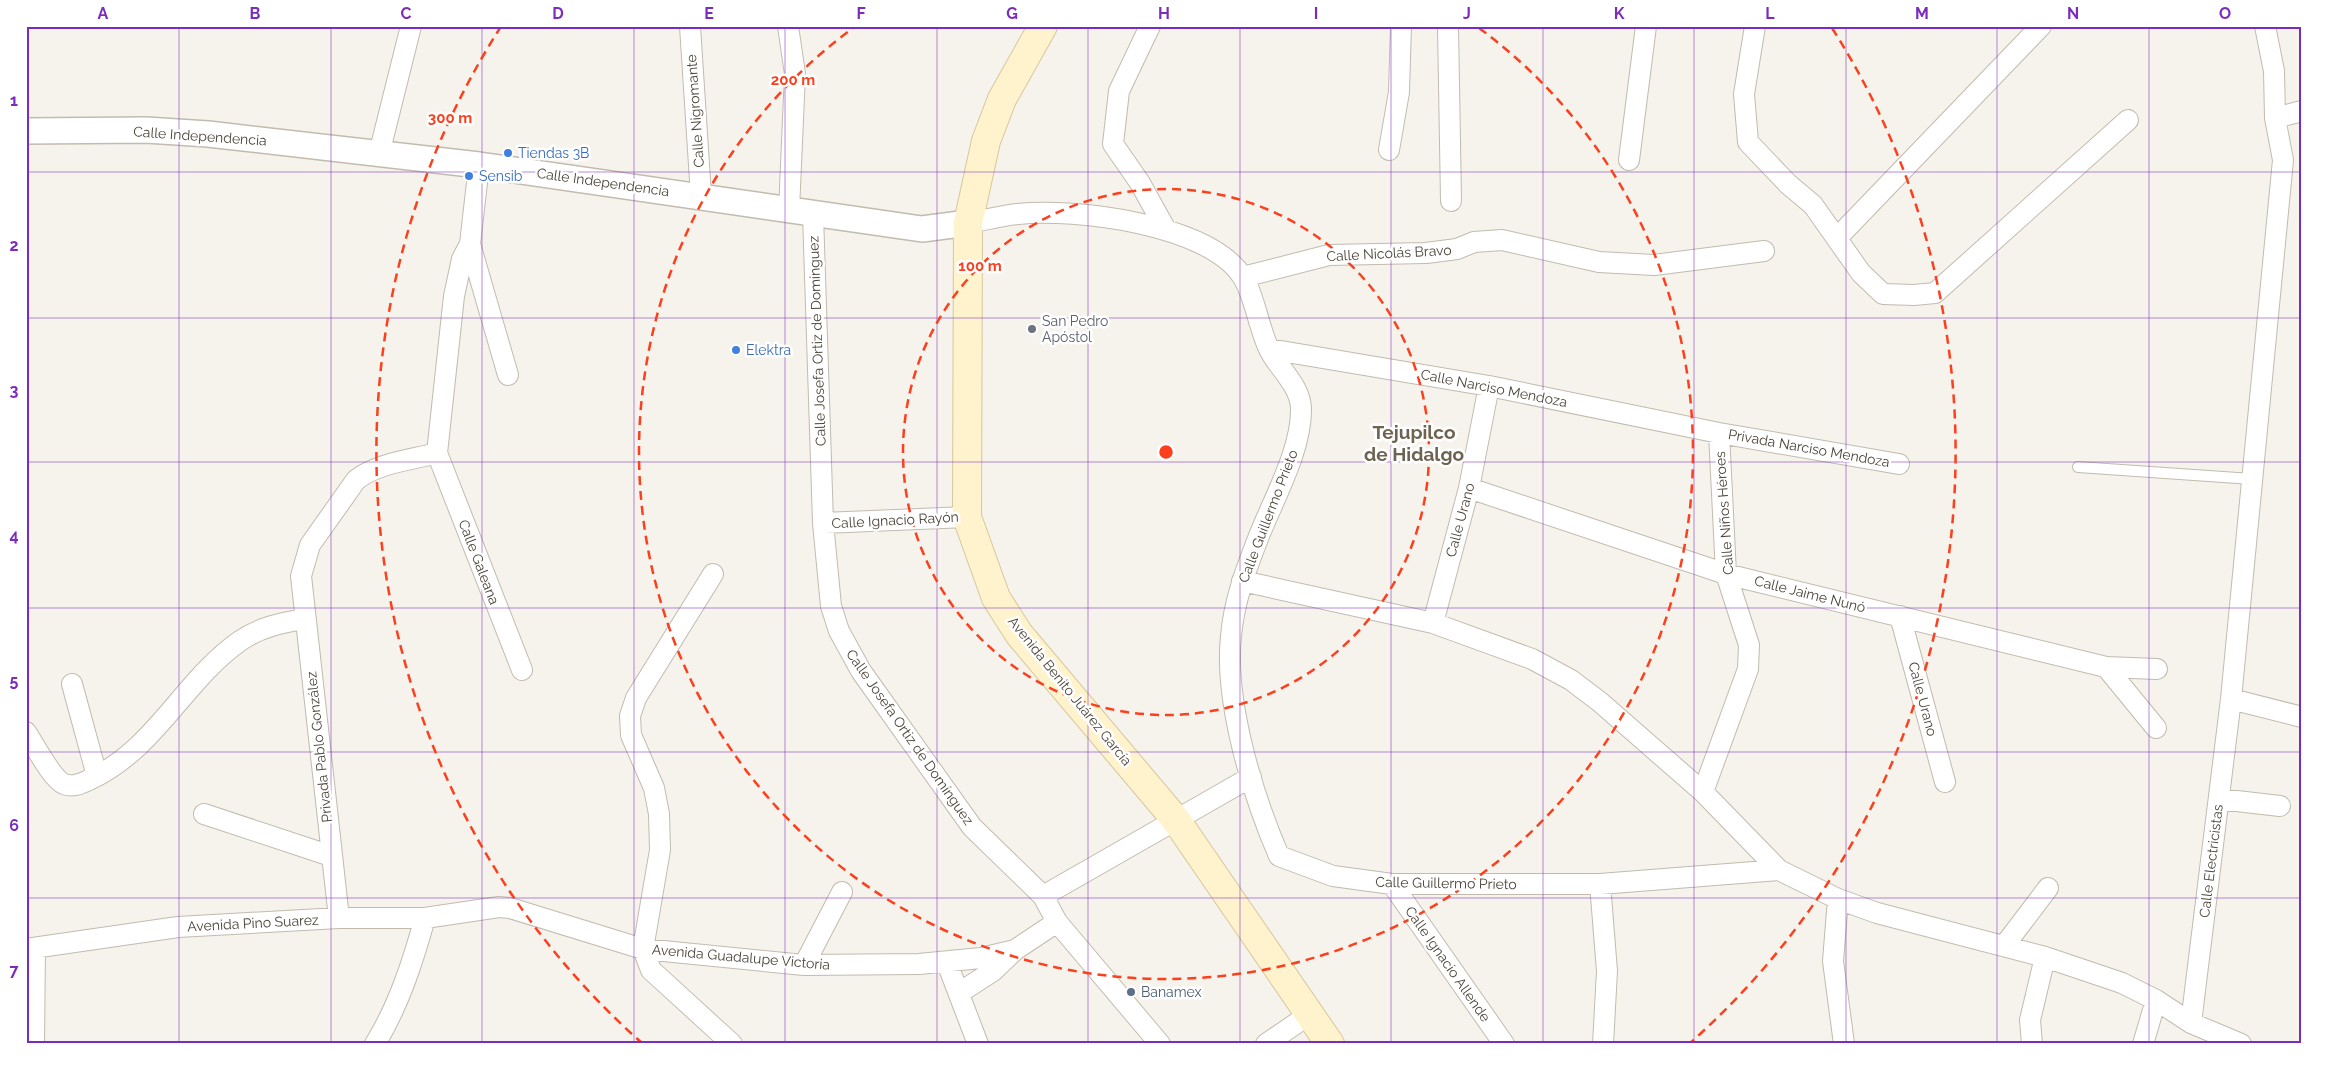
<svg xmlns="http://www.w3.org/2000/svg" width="2328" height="1070" viewBox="0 0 2328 1070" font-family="Raleway,sans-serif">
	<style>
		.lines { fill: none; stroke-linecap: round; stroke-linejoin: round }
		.service-casing { stroke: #c2bbae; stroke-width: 12 }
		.minor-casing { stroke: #c2bbae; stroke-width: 22 }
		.tertiary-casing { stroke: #c2bbae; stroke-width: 28 }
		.secondary-casing { stroke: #d6c79b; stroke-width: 30 }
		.service { stroke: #fff; stroke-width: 10 }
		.minor { stroke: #fff; stroke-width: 20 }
		.tertiary { stroke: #fff; stroke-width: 25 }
		.secondary { stroke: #fff3cd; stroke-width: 28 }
		.grid { fill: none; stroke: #7b2cbf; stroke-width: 1; stroke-opacity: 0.55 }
		.ring { fill: none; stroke: #fc3f1d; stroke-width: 2.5; stroke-dasharray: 9 6 }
		.shop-dot { fill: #3f7fe0; stroke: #fff; stroke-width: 2 }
		.worship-dot { fill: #6b7280; stroke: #fff; stroke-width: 2 }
		.service-dot { fill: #5c6f8a; stroke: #fff; stroke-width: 2 }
		.labels { text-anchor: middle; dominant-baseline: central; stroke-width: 5; stroke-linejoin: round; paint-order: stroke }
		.street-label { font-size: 14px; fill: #4b4439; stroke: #fff }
		.shop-label { font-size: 14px; fill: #366cbe; stroke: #fff; text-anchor: start }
		.worship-label { font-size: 14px; fill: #5b616d; stroke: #fff; text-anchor: start }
		.service-label { font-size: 14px; fill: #4e5e75; stroke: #fff; text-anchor: start }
		.district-label { font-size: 19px; font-weight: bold; fill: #6e6250; stroke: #fff }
		.centre { fill: #fc3f1d; stroke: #fff; stroke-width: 2.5 }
		.ring-label { font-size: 15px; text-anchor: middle; font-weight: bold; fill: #fc3f1d; stroke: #fff; stroke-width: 5; stroke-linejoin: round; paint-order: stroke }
		.neatline { fill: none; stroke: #7b2cbf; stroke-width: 2 }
		.grid-label { font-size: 16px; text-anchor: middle; font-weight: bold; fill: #7b2cbf }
	</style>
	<rect width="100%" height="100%" fill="#f6f3ec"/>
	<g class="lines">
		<!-- service casing -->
		<g class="service-casing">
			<path id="service" d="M2078,467L2252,479"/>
		</g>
		<!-- minor casing -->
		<g class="minor-casing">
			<path id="minor" d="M690,26L701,196
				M788,26L795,74L789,210
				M1150,26L1119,91L1113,144L1140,183L1166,230
				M1448,26L1451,201
				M1755,26L1744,94L1748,142L1788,184L1813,205L1861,273L1883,294L1914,295L1935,293L2128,120
				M2275,118L2302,111
				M1389,150L1399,92L1401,26
				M379,154L411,26
				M1629,160L1646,26
				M479,165L470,244L462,259L454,296L437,453L522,670
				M813,214L823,523L831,606L839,631L861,671L972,827L1043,896L1057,922L1160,1044
				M968,223C985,220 1001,216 1018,214C1075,208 1208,224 1242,276C1254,293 1259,329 1269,349C1278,368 1300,385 1301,408C1302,449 1274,498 1259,536C1246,569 1234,601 1231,636C1224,702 1253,796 1279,856L1333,876L1392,884H1600L1779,870
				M1837,238L2041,26
				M470,244L508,375
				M1243,277L1329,255L1426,253L1457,249L1474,242L1502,240L1599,262L1654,265L1764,251
				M1269,349L1489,386L1719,433L1899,464
				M1469,488L1726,574L2106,667L2157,669
				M823,523L967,517
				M713,574L636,698L630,716L631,735L654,788L659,814L660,850L643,949L651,970L732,1044
				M1242,581L1433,623L1532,659L1571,680L1600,702L1703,792L1779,870L1838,899L1877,913L2045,957L2122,983L2156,1000L2191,1023L2241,1044
				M1900,616L1945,782
				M1433,623L1469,488L1489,386
				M2106,667L2156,728
				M72,684L97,776
				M2231,699L2302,717
				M26,732C34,744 52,779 64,784C73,788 82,783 89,780C156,749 183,681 240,641C260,627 281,623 304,619
				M1703,792L1748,669L1749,645L1726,574L1719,433
				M2219,799L2280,806
				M204,814L331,856
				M1392,884L1504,1044
				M1600,884L1607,971L1603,1044
				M1043,896L1251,777
				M1838,899L1833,961L1844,1044
				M339,918L301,576L310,545L356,480C377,463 411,460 437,453
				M2004,946L2048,888
				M26,949L178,927L339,918H425L499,907L510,908L643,949L804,965L919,964L981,958L1015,950L1057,922
				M947,963L978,1044
				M804,965L842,892
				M959,993L993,971L1015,950
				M2191,1023L2231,699L2283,160L2275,118L2274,71L2265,26
				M34,1044L35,948
				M375,1044C399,1005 413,961 425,918
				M1266,1044L1310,1014
				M2032,1044L2030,1020L2045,957
				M2143,1044L2156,1000"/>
		</g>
		<!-- tertiary casing -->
		<g class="tertiary-casing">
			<path id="tertiary" d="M26,131L146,130L208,134L479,165L922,229L968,223"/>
		</g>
		<!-- secondary casing -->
		<g class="secondary-casing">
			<path id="secondary" d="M1043,26L1002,99L986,141L968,223L967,517L996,598L1019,634L1176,820L1330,1044"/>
		</g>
		<!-- service -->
		<use href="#service" class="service"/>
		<!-- minor -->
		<use href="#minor" class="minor"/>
		<!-- tertiary -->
		<use href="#tertiary" class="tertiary"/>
		<!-- secondary -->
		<use href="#secondary" class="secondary"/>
	</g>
	<!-- grid -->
	<path class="grid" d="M179,26V1044M331,26V1044M482,26V1044M634,26V1044M785,26V1044M937,26V1044M1088,26V1044M1240,26V1044M1391,26V1044M1543,26V1044M1694,26V1044M1846,26V1044M1997,26V1044M2149,26V1044M26,172H2302M26,318H2302M26,462H2302M26,608H2302M26,752H2302M26,898H2302"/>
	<!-- distance rings -->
	<g class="ring">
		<circle cx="1166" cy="452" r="263"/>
		<path d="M1479 28A527 527 0 1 1 853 28"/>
		<path d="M643 1044A790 790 0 0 1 500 28M1832 28A790 790 0 0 1 1689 1044"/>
	</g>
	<!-- markers -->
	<g class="shop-dot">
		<circle cx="508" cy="153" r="5"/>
		<circle cx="469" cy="176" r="5"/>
		<circle cx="736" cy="350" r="5"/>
	</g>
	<circle class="worship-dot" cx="1032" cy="329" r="5"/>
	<circle class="service-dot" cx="1131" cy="992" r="5"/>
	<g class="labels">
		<!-- street labels -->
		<g class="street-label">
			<text transform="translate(695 111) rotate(-94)">Calle Nigromante</text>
			<text transform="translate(200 136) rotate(4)">Calle Independencia</text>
			<text transform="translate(603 182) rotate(8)">Calle Independencia</text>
			<text transform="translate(1389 253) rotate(-3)">Calle Nicolás Bravo</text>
			<text transform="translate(817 341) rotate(-92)">Calle Josefa Ortiz de Domínguez</text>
			<text transform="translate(1494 388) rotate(11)">Calle Narciso Mendoza</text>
			<text transform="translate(1809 448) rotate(10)">Privada Narciso Mendoza</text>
			<text transform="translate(1724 513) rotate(-94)">Calle Niños Héroes</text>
			<text transform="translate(1268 516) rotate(-69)">Calle Guillermo Prieto</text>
			<text transform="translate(895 520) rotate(-3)">Calle Ignacio Rayón</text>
			<text transform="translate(1460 520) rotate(-75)">Calle Urano</text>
			<text transform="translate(479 562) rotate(69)">Calle Galeana</text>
			<text transform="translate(1810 594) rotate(14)">Calle Jaime Nunó</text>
			<text transform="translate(1070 691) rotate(51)">Avenida Benito Juárez García</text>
			<text transform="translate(1923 699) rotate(75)">Calle Urano</text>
			<text transform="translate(910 737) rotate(55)">Calle Josefa Ortiz de Domínguez</text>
			<text transform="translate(319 747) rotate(-96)">Privada Pablo González</text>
			<text transform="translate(2211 861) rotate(-83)">Calle Electricistas</text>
			<text transform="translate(1446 883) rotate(1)">Calle Guillermo Prieto</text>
			<text transform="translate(253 923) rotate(-3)">Avenida Pino Suarez</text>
			<text transform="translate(741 957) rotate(5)">Avenida Guadalupe Victoria</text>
			<text transform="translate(1448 964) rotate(55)">Calle Ignacio Allende</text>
		</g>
		<!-- shop labels -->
		<g class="shop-label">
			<text x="518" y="153">Tiendas 3B</text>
			<text x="479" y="176">Sensib</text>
			<text x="746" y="350">Elektra</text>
		</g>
		<!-- worship labels -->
		<g class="worship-label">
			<text x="1042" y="321">San Pedro<tspan x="1042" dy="16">Apóstol</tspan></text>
		</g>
		<!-- service labels -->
		<g class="service-label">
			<text x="1141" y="992">Banamex</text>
		</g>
		<!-- district labels -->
		<g class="district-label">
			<text x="1414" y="432">Tejupilco<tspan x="1414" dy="22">de Hidalgo</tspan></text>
		</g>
	</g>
	<circle cx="1166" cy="452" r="8" class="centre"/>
	<g class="ring-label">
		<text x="793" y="85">200 m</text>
		<text x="450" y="123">300 m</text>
		<text x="980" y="271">100 m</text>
	</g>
	<!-- border -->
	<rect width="2328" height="1070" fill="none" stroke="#ffffff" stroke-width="55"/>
	<rect x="28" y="28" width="2272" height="1014" class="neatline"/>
	<g class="grid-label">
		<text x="103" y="19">A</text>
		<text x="255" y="19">B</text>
		<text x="406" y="19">C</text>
		<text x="558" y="19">D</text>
		<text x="709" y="19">E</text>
		<text x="861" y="19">F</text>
		<text x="1012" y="19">G</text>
		<text x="1164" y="19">H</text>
		<text x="1316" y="19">I</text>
		<text x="1467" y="19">J</text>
		<text x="1619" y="19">K</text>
		<text x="1770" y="19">L</text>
		<text x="1922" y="19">M</text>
		<text x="2073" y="19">N</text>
		<text x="2225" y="19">O</text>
		<text x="14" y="106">1</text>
		<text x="14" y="251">2</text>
		<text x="14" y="396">3</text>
		<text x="14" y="541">4</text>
		<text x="14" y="686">5</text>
		<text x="14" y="831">6</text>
		<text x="14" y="976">7</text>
	</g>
</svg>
